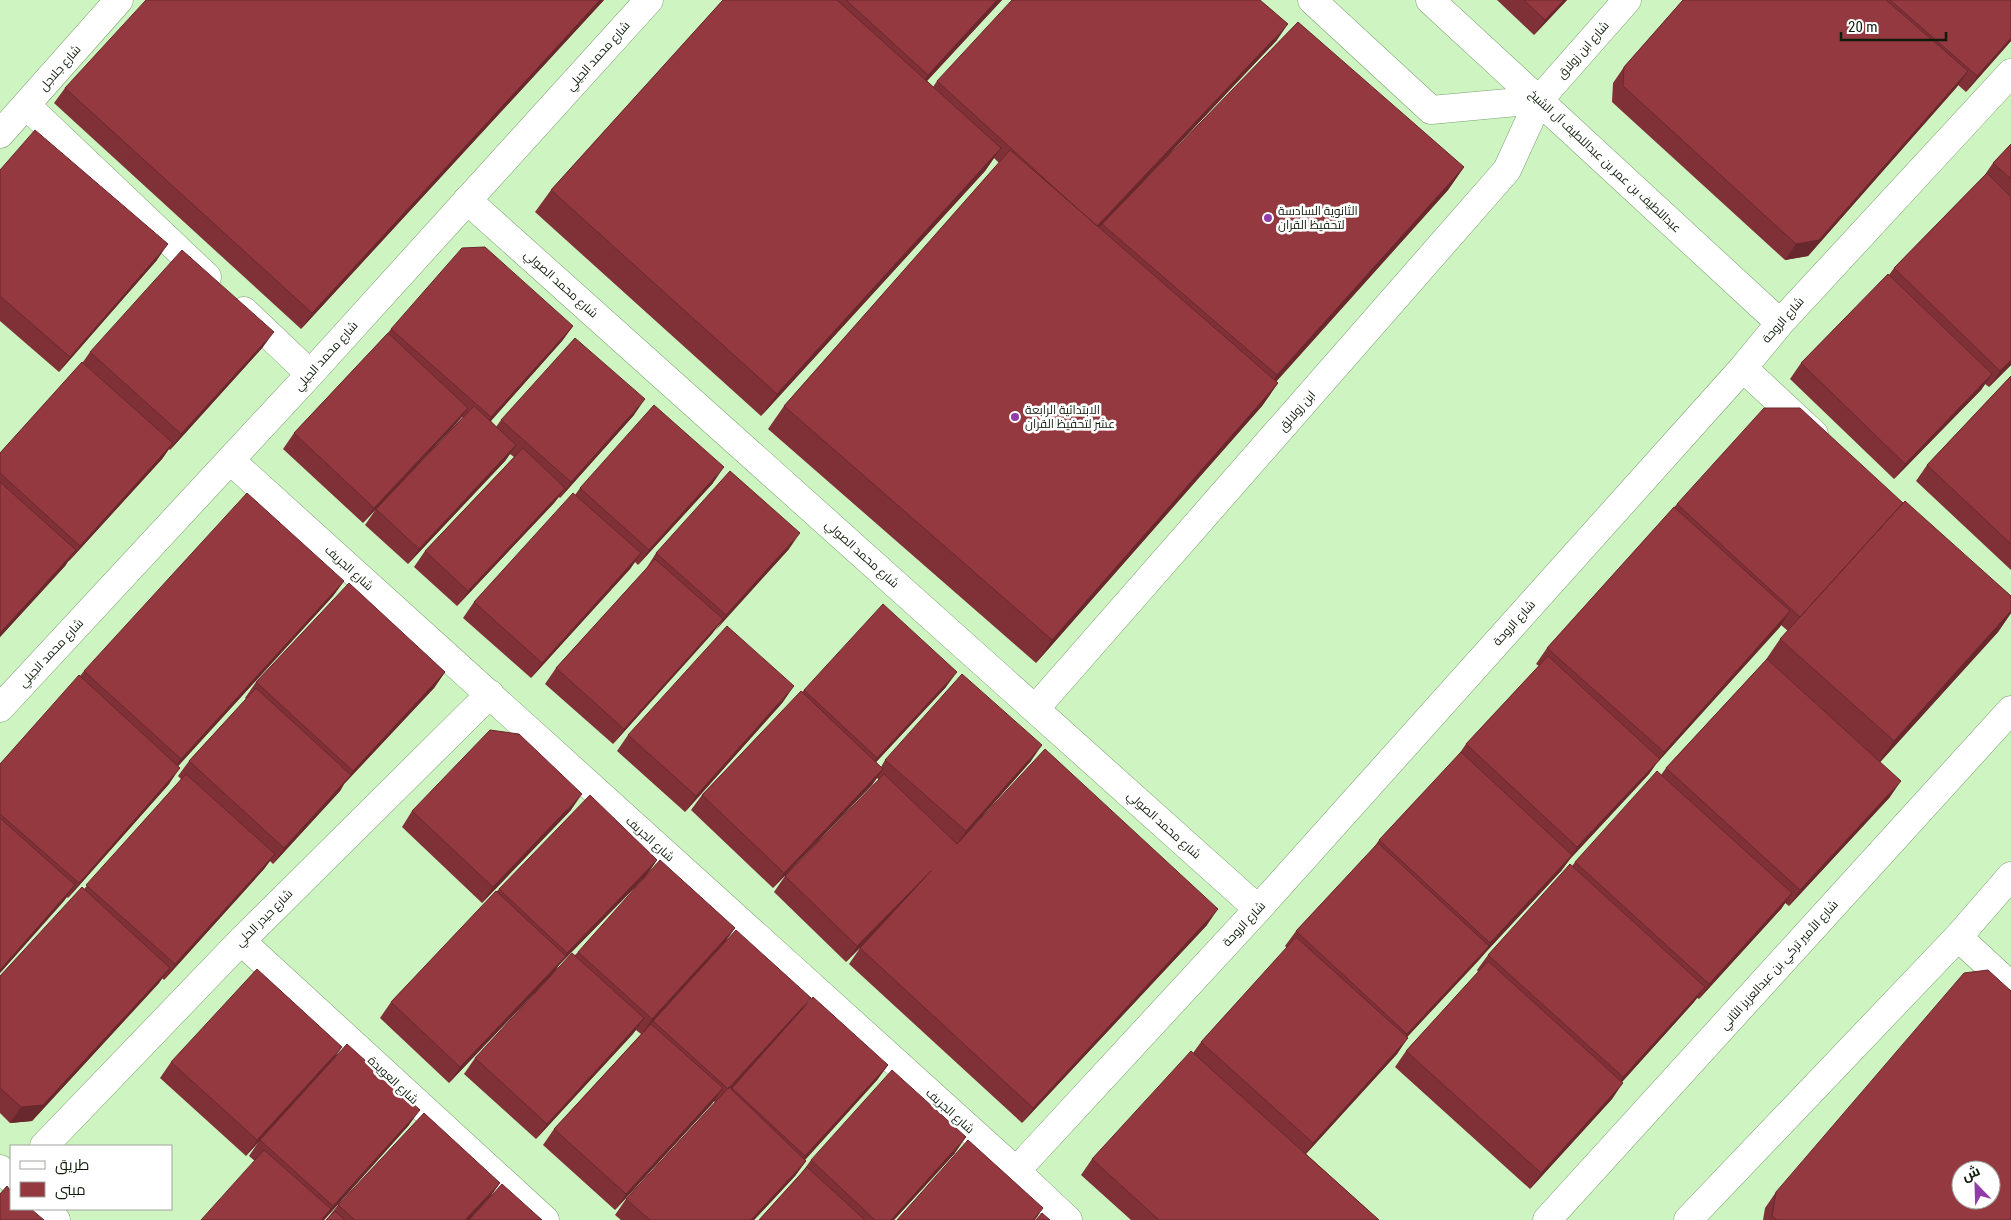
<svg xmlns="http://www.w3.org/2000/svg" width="2011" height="1220" viewBox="0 0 2011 1220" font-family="'Roboto Condensed',Cairo,sans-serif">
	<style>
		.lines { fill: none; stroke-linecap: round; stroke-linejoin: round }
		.street-casing { stroke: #7b9f6f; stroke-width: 29 }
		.secondary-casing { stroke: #7b9f6f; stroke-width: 29 }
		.street { stroke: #fff; stroke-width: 28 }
		.secondary { stroke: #fff; stroke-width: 28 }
		.wall { fill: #803137 }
		.shaded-wall { fill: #68282d }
		.building { fill: #953940; stroke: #68282d; fill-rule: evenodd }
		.poi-dot { fill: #923ca9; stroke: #fff; stroke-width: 2 }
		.labels { text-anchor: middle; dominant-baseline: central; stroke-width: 5; stroke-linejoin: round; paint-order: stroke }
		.street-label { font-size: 12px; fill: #0e1c09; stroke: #fff }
		.poi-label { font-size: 12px; fill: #0e1c09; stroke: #fff; text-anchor: start }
	</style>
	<rect width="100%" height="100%" fill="#cdf4c1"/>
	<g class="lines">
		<!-- street casing -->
		<g class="street-casing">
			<path id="street" d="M1312,0L1431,110L1539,100
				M1430,0L1780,323
				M27,106L207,277
				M467,200L1258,909
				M244,311L310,374
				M1743,368L1814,434
				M230,460L1016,1171L1068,1220
				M0,708L310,374L649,0
				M1035,709L1507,170L1539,100L1627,0
				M1958,937L2011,986
				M241,941L545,1220
				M44,1146L241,941L490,694
				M0,1169L11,1179
				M1016,1171L1258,909L1743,368L1780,323L2011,73
				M44,1209L56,1220"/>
		</g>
		<!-- secondary casing -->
		<g class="secondary-casing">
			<path id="secondary" d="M0,134L119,0
				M1547,1220L2011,710
				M1688,1220L1958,937L2011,876"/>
		</g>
		<!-- street -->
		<use href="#street" class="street"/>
		<!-- secondary -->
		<use href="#secondary" class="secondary"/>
	</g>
	<!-- wall -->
	<path class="wall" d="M604,0L301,329L54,103L65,88Z
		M723,0H1002L927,81L933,87L937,81L1277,40L1141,184L1464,167L1448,190L1276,382L1278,383L1262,406L1036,663L768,429L784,406L999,163L994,158L985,171L761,416L535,212L551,190Z
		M1497,0H1567L1534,35Z
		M1683,0H2011V41L1966,92L1958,85L1808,256L1785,260L1612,102L1613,83L1624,67Z
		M2011,144V365L1989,387L1985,384L1981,390L1894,479L1790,379L1801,363L1889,275L1894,268L1984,176L1993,163Z
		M0,170L157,260L59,372L0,321Z
		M573,326L562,341L491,421L496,427L501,420L634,415L560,498L559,497L554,503L457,606L414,567L425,551L514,457L510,454L505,461L408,564L365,525L376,509L463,417H462L363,523L283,449L294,433L387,334L391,329Z
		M263,347L170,450L169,449L162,459L69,561H68L65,566L0,637V453L83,362L90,352Z
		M2011,376V570L1916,481L1927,465Z
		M713,483L638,565L635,562L630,569L531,678L463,618L474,602L575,495L580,488Z
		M1903,503L2011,596V613L1998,632L1880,762L1890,797L1789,906L1785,903L1781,909L1699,999L1697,998L1694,1002L1622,1082L1612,1099L1530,1189L1395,1067L1406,1051L1478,972L1477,970L1488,955L1572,866L1575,862L1661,775L1666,768L1765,661L1780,639L1788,631L1781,625L1656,764L1649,774L1570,859L1561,871L1485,953L1478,961L1407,1037L1397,1054L1306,1154L1379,1220H1131L1081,1175L1092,1159L1193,1053L1201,1042L1287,948L1285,946L1296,931L1373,849L1379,840L1457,757L1466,744L1539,666L1536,664L1547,648L1677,504Z
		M789,549L714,630L613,744L545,684L556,668L646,569L656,553Z
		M344,581L333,596L178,766L169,784L68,898L67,897L0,973V764L80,676L84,671Z
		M445,672L434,688L344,784L340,791L273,864L270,861L264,869L164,980L162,978L159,983L32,1121L10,1123L0,1113V976L84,889L181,779L178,776L189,761L246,699L245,698L256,682Z
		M946,687L876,762L881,767L885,760L1031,761L971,829L1207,925L1022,1123L849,964L860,948L866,942L846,962L774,892L785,876L879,780L877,778L872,785L773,888L691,810L702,795L804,690Z
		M783,702L685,812L617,751L628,735Z
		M571,810L482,903L402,827L412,811Z
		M657,860L646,876L559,965L449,1083L380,1018L391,1002L499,889Z
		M735,928L725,942L804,1007L888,1065L877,1080L805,1160L806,1161L795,1176L754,1220H621L615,1215L626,1199L715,1103L714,1101L615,1210L543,1145L554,1129L641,1034L636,1030L536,1139L464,1074L475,1058L575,955L578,952Z
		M337,1055L409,1125L324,1220L249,1156L259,1141L246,1156L160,1078L171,1062Z
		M955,1153L894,1220H759L800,1175L811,1160Z
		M500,1183L489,1198L469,1220H326L338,1205Z
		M1776,1192L2011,1220H1763L1765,1208Z"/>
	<!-- shaded-wall -->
	<path class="shaded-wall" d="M600,0H604L301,329L312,313Z
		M997,0H1002L912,97L928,75Z
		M1564,0H1567L1534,35L1545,20Z
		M1288,24L1277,40L1103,224H1102L1099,228L1097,227Z
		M2011,38V41L1966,92L1977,76Z
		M1968,71L1957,87L1808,256L1785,260L1796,244Z
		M1001,148L985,171L761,416L777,394Z
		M1464,167L1448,190L1261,398L1277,375Z
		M168,244L157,260L59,372L70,357Z
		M573,326L562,341L480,433L491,417Z
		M274,332L263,347L170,450L181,434Z
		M2011,360V365L1989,387L2000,371Z
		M1992,374L1981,390L1894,479L1905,464Z
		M1278,383L1262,406L1036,663L1052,640Z
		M645,399L634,415L560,498L571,482Z
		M468,408L457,423L363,523L374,508Z
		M173,443L162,459L69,561L80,546Z
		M516,445L505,461L408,564L419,549Z
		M724,467L713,483L638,565L649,550Z
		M565,488L554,503L457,606L468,591Z
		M800,533L789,549L715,631L726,615Z
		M76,550L65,566L0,637V633Z
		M641,553L630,569L531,678L542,663Z
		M344,581L333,596L170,775L181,759Z
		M1790,611L1780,627L1656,764L1649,774L1570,859L1561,871L1485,953L1478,961L1396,1049L1407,1034L1484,952L1490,943L1569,859L1577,847L1657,762L1664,752Z
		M2011,611V613L1998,632L1873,770L1894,741Z
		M723,619L712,634L613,744L624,729Z
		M445,672L434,688L344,784L340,791L273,864L284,848L348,778L353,771Z
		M957,672L946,687L866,773L877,758Z
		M794,686L783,702L685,812L696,796Z
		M1042,745L1031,761L955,847L966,831Z
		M180,768L169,784L68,898L79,883Z
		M883,769L872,785L773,888L784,873Z
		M1901,781L1890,797L1789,906L1800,890Z
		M582,794L571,810L482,903L493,887Z
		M275,854L264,869L164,980L175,964Z
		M657,860L646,876L559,965L555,972L449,1083L460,1067L562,960L567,953Z
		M931,871L920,886L846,962L857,946Z
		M75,885L64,901L0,973V970Z
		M1792,893L1781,909L1699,999L1709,984Z
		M1218,909L1207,925L1022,1123L1033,1108Z
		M735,928L724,943L641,1035L652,1019Z
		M170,968L159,983L32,1121L10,1123L21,1107Z
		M1705,987L1694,1002L1612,1093L1623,1077Z
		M811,998L800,1013L730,1090L728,1089Z
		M644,1018L633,1034L536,1139L547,1124Z
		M1408,1038L1397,1054L1302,1158L1313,1143Z
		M342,1047L331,1063L246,1156L257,1140Z
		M888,1065L877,1080L794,1172L805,1156Z
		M1623,1083L1612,1099L1530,1189L1541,1173Z
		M723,1088L712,1104L615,1210L626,1194Z
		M420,1110L409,1125L324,1220H321L333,1206Z
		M966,1137L955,1153L894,1220H891Z
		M806,1161L795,1176L754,1220H751Z
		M500,1183L489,1198L469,1220H465Z
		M1043,1208L1035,1220H1033Z"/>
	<!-- building -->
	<path class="building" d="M146,0H600L312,313L65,88Z
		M723,0H837L1001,148L777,394L551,190Z
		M846,0H997L928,75Z
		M1012,0H1260L1288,24L1097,226L1059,192L937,81Z
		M1524,0H1564L1545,20Z
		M1683,0H1886L1968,71L1819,240L1796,244L1623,86L1624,67Z
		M1890,0H2011V38L1977,76Z
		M1298,22L1464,167L1277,375L1102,224Z
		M35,130L168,244L70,357L0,296V170Z
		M2011,144V179L1993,163Z
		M1010,150L1278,383L1052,640L784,406Z
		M1987,173L2011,197V360L2000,371L1894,268Z
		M485,247L573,326L491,417L391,329L462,248Z
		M182,250L274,332L181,434L90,352Z
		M1888,274L1992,374L1905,464L1801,363Z
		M388,333L468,408L374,508L294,433Z
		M575,338L645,399L571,482L501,420Z
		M82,362L173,443L80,546L0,473V453Z
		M2011,376V544L1927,465Z
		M654,405L724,467L649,550L580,488Z
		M474,406L516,445L419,549L376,509Z
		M1764,408H1800L1903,503L1800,617L1677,504Z
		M523,448L565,488L468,591L425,551Z
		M730,471L800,533L726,615L656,553Z
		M0,482L76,550L0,633Z
		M247,493L344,581L181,759L84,671Z
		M573,493L641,553L542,663L474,602Z
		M1905,501L2011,596V611L1894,741L1780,639Z
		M1674,507L1790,611L1664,752L1547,648Z
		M655,559L723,619L624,729L556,668Z
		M349,583L445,672L353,771L256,682Z
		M883,604L957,672L877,758L804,690Z
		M727,626L794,686L696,796L628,735Z
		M1548,656L1660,759L1577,847L1466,744Z
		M1767,659L1901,781L1800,890L1666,768Z
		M962,674L1042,745L966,831L885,760Z
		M79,675L180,768L79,883L0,814V764Z
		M256,688L351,775L284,848L189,761Z
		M801,691L883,769L784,873L702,795Z
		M490,730L519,734L582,794L493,887L412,811Z
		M1045,749L1218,909L1033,1108L860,948L931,871L857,946L785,876L884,774L957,844Z
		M1461,752L1572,855L1490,943L1379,840Z
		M1657,771L1792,893L1709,984L1575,862Z
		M186,774L275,854L175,964L86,885Z
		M590,795L657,860L567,953L499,889Z
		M0,818L75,885L0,970Z
		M1378,843L1489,946L1407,1034L1296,931Z
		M660,860L735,928L652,1019L578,952Z
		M1570,864L1705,987L1623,1077L1488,955Z
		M82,887L170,968L43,1105L21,1107L0,1088V976Z
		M496,891L566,956L460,1067L391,1002Z
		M736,930L811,998L728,1089L653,1021Z
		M1296,937L1408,1038L1313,1143L1201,1042Z
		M572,953L644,1018L547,1124L475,1058Z
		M1488,961L1623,1083L1541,1173L1406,1051Z
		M257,969L342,1047L257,1140L171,1062Z
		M1988,970L2011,991V1220H1777L1772,1216L1776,1192L1964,973ZM1961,1170H1991V1200H1961Z
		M813,997L888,1065L805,1156L732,1088Z
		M651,1024L723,1088L626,1194L554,1129Z
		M347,1044L420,1110L333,1206L260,1140Z
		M1191,1051L1379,1220H1159L1092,1159Z
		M892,1070L966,1137L891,1220H875L811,1160Z
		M729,1087L806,1161L751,1220H650L626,1199Z
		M424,1113L500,1183L465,1220H355L338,1205Z
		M968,1140L1043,1208L1033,1220H897Z
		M264,1150L331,1209L321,1220H201Z
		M807,1167L865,1220H759Z
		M502,1184L542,1220H469Z
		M7,1186L11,1191V1209H31L44,1220H0V1194Z
		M335,1211L345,1220H326Z
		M1042,1213L1050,1220H1036Z"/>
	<!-- markers -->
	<g class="poi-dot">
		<circle cx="1268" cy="218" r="5"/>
		<circle cx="1015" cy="417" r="5"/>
	</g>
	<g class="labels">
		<!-- street labels -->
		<g class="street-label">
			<text transform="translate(1583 50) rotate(-49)">شارع ابن زولاق</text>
			<text transform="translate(598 56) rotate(-48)">شارع محمد الجيلي</text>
			<text transform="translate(60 68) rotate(-49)">شارع جلاجل</text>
			<text transform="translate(1605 161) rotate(43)">عبداللطيف بن عمر بن عبداللطيف آل الشيخ</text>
			<text transform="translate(561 284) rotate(42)">شارع محمد الصولي</text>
			<text transform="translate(1783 320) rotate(-49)">شارع الروحة</text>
			<text transform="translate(326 356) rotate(-48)">شارع محمد الجيلي</text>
			<text transform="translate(1297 411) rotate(-49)">ابن زولالق</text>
			<text transform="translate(862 554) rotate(42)">شارع محمد الصولي</text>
			<text transform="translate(349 568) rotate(42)">شارع الجريف</text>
			<text transform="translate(1514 623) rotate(-48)">شارع الروحة</text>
			<text transform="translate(51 653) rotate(-47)">شارع محمد الجيلي</text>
			<text transform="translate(1164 825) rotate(42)">شارع محمد الصولي</text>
			<text transform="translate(650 839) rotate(42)">شارع الجريف</text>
			<text transform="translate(264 918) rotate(-45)">شارع حيدر الحلي</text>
			<text transform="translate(1244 924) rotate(-47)">شارع الروحة</text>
			<text transform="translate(1779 965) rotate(-48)">شارع الأمير تركي بن عبدالعزيز الثاني</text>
			<text transform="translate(393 1080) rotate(43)">شارع العويدة</text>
			<text transform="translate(950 1111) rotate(42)">شارع الجريف</text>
		</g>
		<!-- poi labels -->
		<g class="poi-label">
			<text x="1278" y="211">الثانوية السادسة<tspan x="1278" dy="14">لتحفيظ القران</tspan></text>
			<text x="1025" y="410">الابتدائية الرابعة<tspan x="1025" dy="14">عشر لتحفيظ القران</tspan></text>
		</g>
	</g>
	<!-- legend -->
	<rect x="10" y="1145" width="162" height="65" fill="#ffffff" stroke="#9fa49d"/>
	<rect x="20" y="1161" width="25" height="8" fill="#ffffff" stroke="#9fa49d"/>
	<text x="55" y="1170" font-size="15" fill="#0e1c09">طريق</text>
	<rect x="20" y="1182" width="25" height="15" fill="#953940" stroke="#9fa49d"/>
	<text x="55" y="1195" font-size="15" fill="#0e1c09">مبنى</text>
	<!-- north arrow -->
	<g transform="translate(1976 1185) rotate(337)"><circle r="24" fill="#ffffff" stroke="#9fa49d"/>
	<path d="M0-4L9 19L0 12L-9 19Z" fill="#923ca9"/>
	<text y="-8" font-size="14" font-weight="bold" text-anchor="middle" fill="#0e1c09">ش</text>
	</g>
	<!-- scale -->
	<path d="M1841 32v8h105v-8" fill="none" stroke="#0e1c09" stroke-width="2.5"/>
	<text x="1848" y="32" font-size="15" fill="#0e1c09" stroke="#ffffff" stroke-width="4" paint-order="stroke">20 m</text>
</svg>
